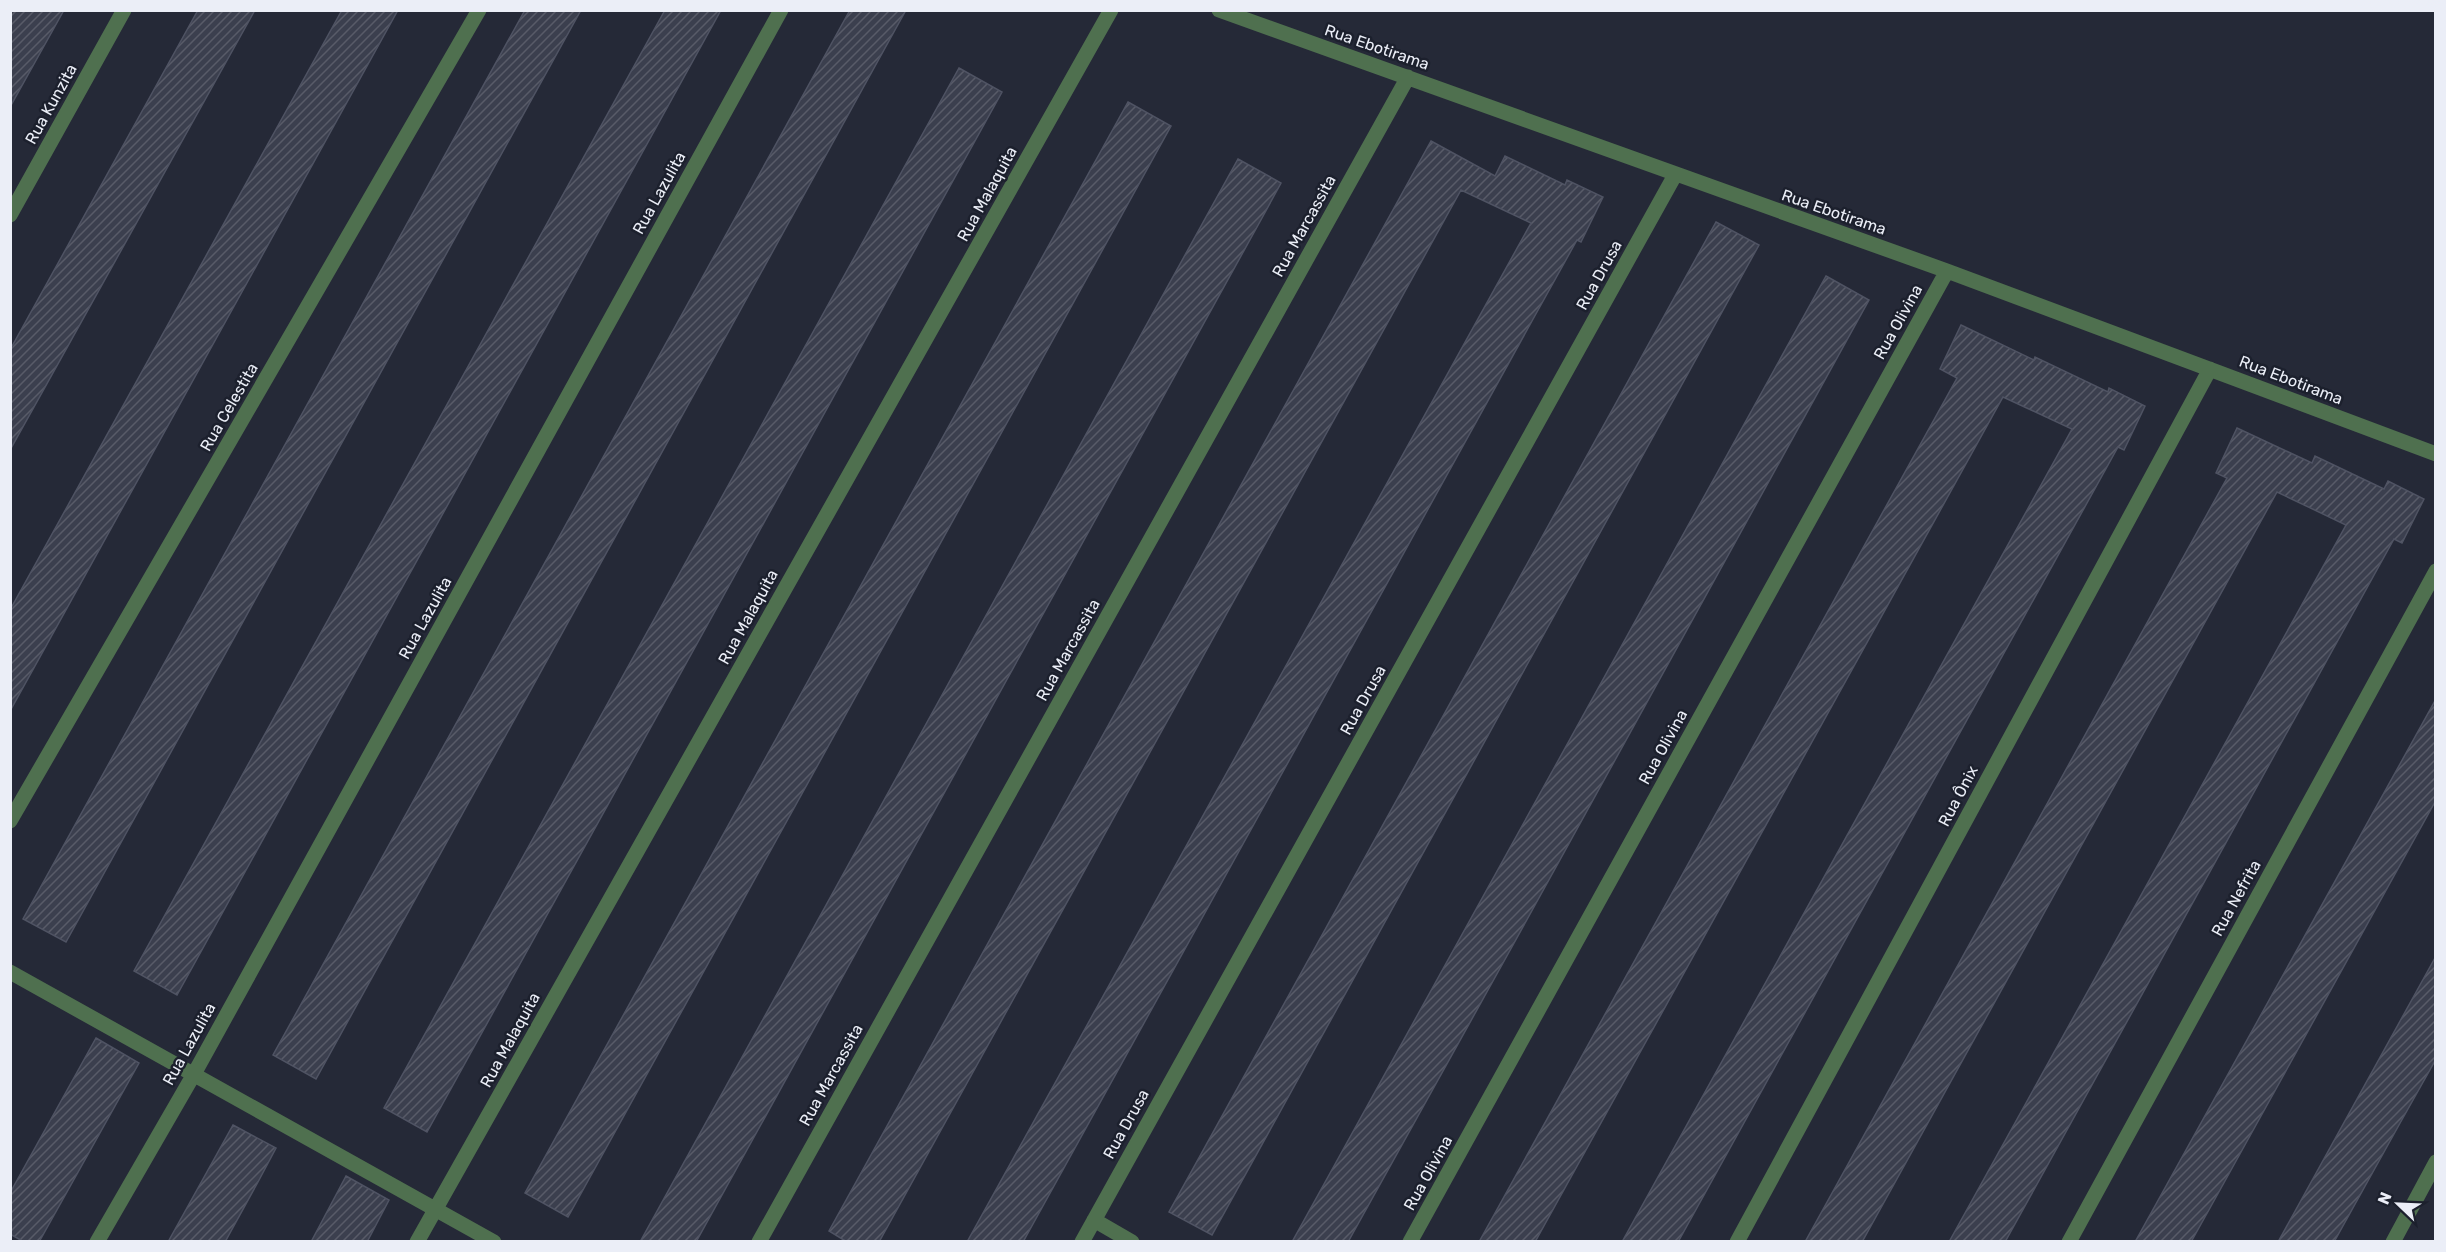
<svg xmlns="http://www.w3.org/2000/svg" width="2446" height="1252" viewBox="0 0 2446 1252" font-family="Rubik,sans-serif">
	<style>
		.building { fill: url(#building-hatch); stroke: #4f5363; stroke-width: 1.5 }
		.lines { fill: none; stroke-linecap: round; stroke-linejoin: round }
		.minor { stroke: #4f704f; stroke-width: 15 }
		.labels { text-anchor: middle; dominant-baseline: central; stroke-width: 5; stroke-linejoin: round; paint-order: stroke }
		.street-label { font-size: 16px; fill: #ebeef7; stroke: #1c202d }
	</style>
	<defs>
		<pattern id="building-hatch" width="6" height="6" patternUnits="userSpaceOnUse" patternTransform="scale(1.5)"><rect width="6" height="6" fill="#3b3f4e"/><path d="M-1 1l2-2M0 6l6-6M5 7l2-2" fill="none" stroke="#585b68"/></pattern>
	</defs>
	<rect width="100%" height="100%" fill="#252937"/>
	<!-- building -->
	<path class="building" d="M10,10H64L10,107Z
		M198,10H255L10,450V350Z
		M342,10H398L10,711V610Z
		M525,10H581L66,942L23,919Z
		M665,10H721L177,995L134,971Z
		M850,10H906L316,1079L273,1055Z
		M959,68L1002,92L427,1132L384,1108Z
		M1128,102L1171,126L568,1217L525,1193Z
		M1431,141L1495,176L1505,156L1565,185L1567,180L1603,197L1581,242L1577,240L1532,321L1023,1242H967L1531,223L1461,190L879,1242H847L829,1231Z
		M1238,159L1281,183L1262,218L696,1242H640Z
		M1716,222L1759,245L1212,1235L1169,1212Z
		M1826,276L1869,300L1508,954L1348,1242H1292Z
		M1961,325L2034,360L2035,357L2108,392L2109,388L2145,406L2124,450L2118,447L1678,1242H1622L2072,429L2003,397L1535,1242H1479L1957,378L1940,369Z
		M2237,428L2312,463L2315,456L2384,489L2388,481L2424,499L2402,543L2394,539L2005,1242H1949L2346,525L2277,492L1862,1242H1805L2227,478L2216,473Z
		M2436,699V800L2210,1208L2191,1242H2135Z
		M2436,956V1059L2399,1125L2334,1242H2278Z
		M96,1038L139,1063L39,1242H24L10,1234V1193Z
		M233,1125L276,1148L258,1182L225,1242H168Z
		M346,1176L389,1200L367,1242H311Z"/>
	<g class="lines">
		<!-- minor -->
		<path class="minor" d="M1219,10L1947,271L2436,454
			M10,215L124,10
			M10,821L479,10
			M10,972L494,1242
			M1094,1220L1132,1242
			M97,1242L194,1074L781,10
			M417,1242L1111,10
			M759,1242L1408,77
			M1082,1242L1675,175
			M1410,1242L1947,271
			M1737,1242L2210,369
			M2069,1242L2436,571
			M2393,1242L2436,1162"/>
	</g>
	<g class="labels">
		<!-- street labels -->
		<g class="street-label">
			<text transform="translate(1377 47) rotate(19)">Rua Ebotirama</text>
			<text transform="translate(51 104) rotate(-61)">Rua Kunzita</text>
			<text transform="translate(659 193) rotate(-61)">Rua Lazulita</text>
			<text transform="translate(987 194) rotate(-61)">Rua Malaquita</text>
			<text transform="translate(1834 212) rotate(19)">Rua Ebotirama</text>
			<text transform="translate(1304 226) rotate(-61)">Rua Marcassita</text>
			<text transform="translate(1599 275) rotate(-61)">Rua Drusa</text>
			<text transform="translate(1898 322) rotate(-61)">Rua Olivina</text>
			<text transform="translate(2291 380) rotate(21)">Rua Ebotirama</text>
			<text transform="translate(229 407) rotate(-60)">Rua Celestita</text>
			<text transform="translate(748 617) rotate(-61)">Rua Malaquita</text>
			<text transform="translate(425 618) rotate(-61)">Rua Lazulita</text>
			<text transform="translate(1068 650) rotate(-61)">Rua Marcassita</text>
			<text transform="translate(1363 700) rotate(-61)">Rua Drusa</text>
			<text transform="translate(1663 747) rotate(-61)">Rua Olivina</text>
			<text transform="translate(1958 796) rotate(-62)">Rua Ônix</text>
			<text transform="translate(2236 898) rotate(-61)">Rua Nefrita</text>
			<text transform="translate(510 1040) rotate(-61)">Rua Malaquita</text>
			<text transform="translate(189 1044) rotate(-61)">Rua Lazulita</text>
			<text transform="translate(831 1075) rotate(-61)">Rua Marcassita</text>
			<text transform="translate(1126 1124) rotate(-61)">Rua Drusa</text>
			<text transform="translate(1428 1173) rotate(-61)">Rua Olivina</text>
		</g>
	</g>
	<!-- border -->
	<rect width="2446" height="1252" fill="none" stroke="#ebeef7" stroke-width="24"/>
	<!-- north arrow -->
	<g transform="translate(2398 1204) rotate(293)" stroke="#1c202d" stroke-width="4.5" paint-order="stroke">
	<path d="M0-4.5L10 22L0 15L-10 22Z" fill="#ebeef7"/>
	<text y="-9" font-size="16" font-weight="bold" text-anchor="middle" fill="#ebeef7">N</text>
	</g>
</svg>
